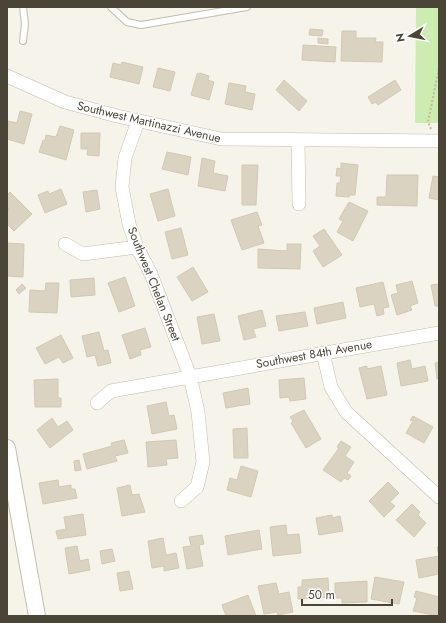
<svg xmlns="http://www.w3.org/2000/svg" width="446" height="623" viewBox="0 0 446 623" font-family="Jost,sans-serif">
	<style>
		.green { fill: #ccecb1 }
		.building { fill: #dbd3c1; stroke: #d3c9b1 }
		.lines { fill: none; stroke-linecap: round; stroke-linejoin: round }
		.service-casing { stroke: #c2bcac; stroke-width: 8 }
		.minor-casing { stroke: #c2bcac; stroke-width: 14 }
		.tertiary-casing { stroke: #c2bcac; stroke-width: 18 }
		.path { stroke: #c5ba9c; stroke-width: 2; stroke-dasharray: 2 2; stroke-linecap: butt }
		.service { stroke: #fff; stroke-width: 6 }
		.minor { stroke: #fff; stroke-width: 13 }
		.tertiary { stroke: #fff; stroke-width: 16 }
		.labels { text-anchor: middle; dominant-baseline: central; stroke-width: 3; stroke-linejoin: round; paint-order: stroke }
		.street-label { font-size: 12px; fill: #4a4537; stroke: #fff }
	</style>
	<rect width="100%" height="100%" fill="#f6f3ea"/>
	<!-- green -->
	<path class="green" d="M416,7H439V123H415Z"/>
	<!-- building -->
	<path class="building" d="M310,29L323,30L322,36L309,35Z
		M342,31H356V38H376L375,42H383L382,62L341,61Z
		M318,38L328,39V44L318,43Z
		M303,45L336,47L335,62L302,60Z
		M122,62L143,67L139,84L110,77L113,63L121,65Z
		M158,68L175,72L170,91L153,87Z
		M200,73L209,76L208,80L214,82L209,100L191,95L197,74Z
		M284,80L307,101L299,111L276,90Z
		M395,80L401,90L378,105L376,102L372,104L368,97Z
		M229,83L246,86L245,92L255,94L252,110L225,104Z
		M20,111L32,114L24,144L7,139L8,121L17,123Z
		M60,126L74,130L66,160L39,152L43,140L45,141L46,135L56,137Z
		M81,133H100L99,156L87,155L88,149H81Z
		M167,152L191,157L188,175L162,169Z
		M202,158L215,161L213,173L228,176L225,191L198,186Z
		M341,163L358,165L355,195H349V197L336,196L337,183H340L341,176H336L337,168L341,169Z
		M242,165H258L256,205H242Z
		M387,175H418L417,206L377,205V197H386Z
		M433,176L439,177V200L429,198Z
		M61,189L67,204L45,213L38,195L48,191L49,194Z
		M168,189L175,216L158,221L150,194Z
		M97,190L100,209L86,212L83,192Z
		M10,192L32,214L14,231L7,224V212L9,209L7,207V195Z
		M349,202L368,211L353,241L337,232L343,221L339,219Z
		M257,212L262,225L258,226L264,243L242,250L231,220Z
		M181,228L188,255L172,259L165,232Z
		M324,229L342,255L323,267L313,251L320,246L313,236Z
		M7,243L24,244L23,277L7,276Z
		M287,244H301L300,269L258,268V249L287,251Z
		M193,267L208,292L192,301L177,277Z
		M125,277L135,306L119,312L108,283Z
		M94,278L95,295L71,297L70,280Z
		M412,281L418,303L410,306L412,310L397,315L391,295L398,293L396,285Z
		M383,282L389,307L383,308L384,314L377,316L374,304L360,307L356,288Z
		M46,283H59L57,313L29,312L30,290L45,291Z
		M22,284L26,288L19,294L16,290Z
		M439,284V306H435L431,285Z
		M343,302L346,318L317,324L314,308Z
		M262,310L266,326L253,329L256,337L244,340L238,316Z
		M305,312L308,326L279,331L276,316Z
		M214,314L220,341L202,344L197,317Z
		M145,328L151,347L140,350L141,355L130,359L122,335Z
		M99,332L104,351L108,350L111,363L98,366L95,355L87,357L82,336Z
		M61,335L73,358L63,363L59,357L45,364L36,348Z
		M410,360L412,369L425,366L428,381L401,386L397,363Z
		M439,362V378L437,379L435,363Z
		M367,366V369L381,366L387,395L367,399L359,368Z
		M304,378L306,399L290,401L289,397L280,398L279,380Z
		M58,379V398H61V407H35L34,380Z
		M248,388L250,404L226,408L223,393Z
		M166,402L169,416L174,415L177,429L152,434L147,406Z
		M304,410L321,439L306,448L291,423L293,421L290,417Z
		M413,416L433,427L424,443L406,433L413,421L410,420Z
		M52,418L58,427L67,421L73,430L50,448L37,430Z
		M247,428L248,458H234L233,429Z
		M124,440L128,453L115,456L117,461L87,469L83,454L112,446L111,443Z
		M176,440L178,458L166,459L167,465L148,467L146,442Z
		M341,441L351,447L345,456L354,462L347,473L351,476L348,480L344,478L341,482L323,470L339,448L337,447Z
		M79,460L81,470L75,471L74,461Z
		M241,466L258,471L251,497L227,490L230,478L237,480Z
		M58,480L59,487L71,485V489H75L77,498L43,504L39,483Z
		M388,482L399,493L390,502L395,506L384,517L369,501Z
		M130,485L132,495L139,494L145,512L122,516L117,488Z
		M412,504L420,512L418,515L426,523L414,537L396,520Z
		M83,514L86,535L58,539L56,531L66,529L64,517Z
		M332,515V518L340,516L343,531L319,535L316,518Z
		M286,525L287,535L299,534L301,553L273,556L270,527Z
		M259,530L262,549L228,555L225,536Z
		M202,535L204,544L199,545L203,566L187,569L183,547L191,546L189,537Z
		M163,538L166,555L176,553L179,568L164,571V566L152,568L148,541Z
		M77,546L80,561L88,559L90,570L69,574L65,548Z
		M437,547H439V574L419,578L416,560L439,556Z
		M112,549L115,561L102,564L100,551Z
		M129,571L133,589L120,591L117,573Z
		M375,577L404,582L399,604L371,599Z
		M328,578L329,597L298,599V587H302V580Z
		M367,581V602L342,603V598H335V583Z
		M276,583L279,594L289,592L293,612L278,615L277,612L264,614L258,586Z
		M416,591L439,597V616L413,611L417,598L414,597Z
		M248,595L256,616H226L222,605Z"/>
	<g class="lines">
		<!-- service casing -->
		<g class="service-casing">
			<path id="service" d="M23,7L25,24L23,41
				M111,7L127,22L141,25L247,7"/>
		</g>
		<!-- minor casing -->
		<g class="minor-casing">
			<path id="minor" d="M7,76L65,102L117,116L221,139L439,141
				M138,121L125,158L122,187L129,224L137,247L151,274L190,376L198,412L203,462L197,487L181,501
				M298,140L299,204
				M65,244L83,254L137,247
				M323,353L331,387L346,412L439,497
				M97,403L111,391L439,333"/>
		</g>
		<!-- tertiary casing -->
		<g class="tertiary-casing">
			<path id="tertiary" d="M7,448L37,616"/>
		</g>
		<!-- path -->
		<path class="path" d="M431,129L428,122L439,68"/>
		<!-- service -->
		<use href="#service" class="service"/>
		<!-- minor -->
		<use href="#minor" class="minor"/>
		<!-- tertiary -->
		<use href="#tertiary" class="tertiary"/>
	</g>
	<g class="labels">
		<!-- street labels -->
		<g class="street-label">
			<text transform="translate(149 122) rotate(13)">Southwest Martinazzi Avenue</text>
			<text transform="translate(154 284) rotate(68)">Southwest Chelan Street</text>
			<text transform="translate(314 354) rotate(-10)">Southwest 84th Avenue</text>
		</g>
	</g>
	<!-- border -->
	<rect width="446" height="623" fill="none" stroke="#4a4537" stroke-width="16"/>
	<!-- north arrow -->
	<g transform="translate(410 36) rotate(260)" stroke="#ffffff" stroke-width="3" paint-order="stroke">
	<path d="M0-3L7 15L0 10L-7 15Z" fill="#4a4537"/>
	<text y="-6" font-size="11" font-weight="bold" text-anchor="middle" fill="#4a4537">N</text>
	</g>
	<!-- scale -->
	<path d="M302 599v6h90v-6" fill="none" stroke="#4a4537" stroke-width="2"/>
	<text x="308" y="599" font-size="12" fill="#4a4537" stroke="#ffffff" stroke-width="3" paint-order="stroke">50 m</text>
</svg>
